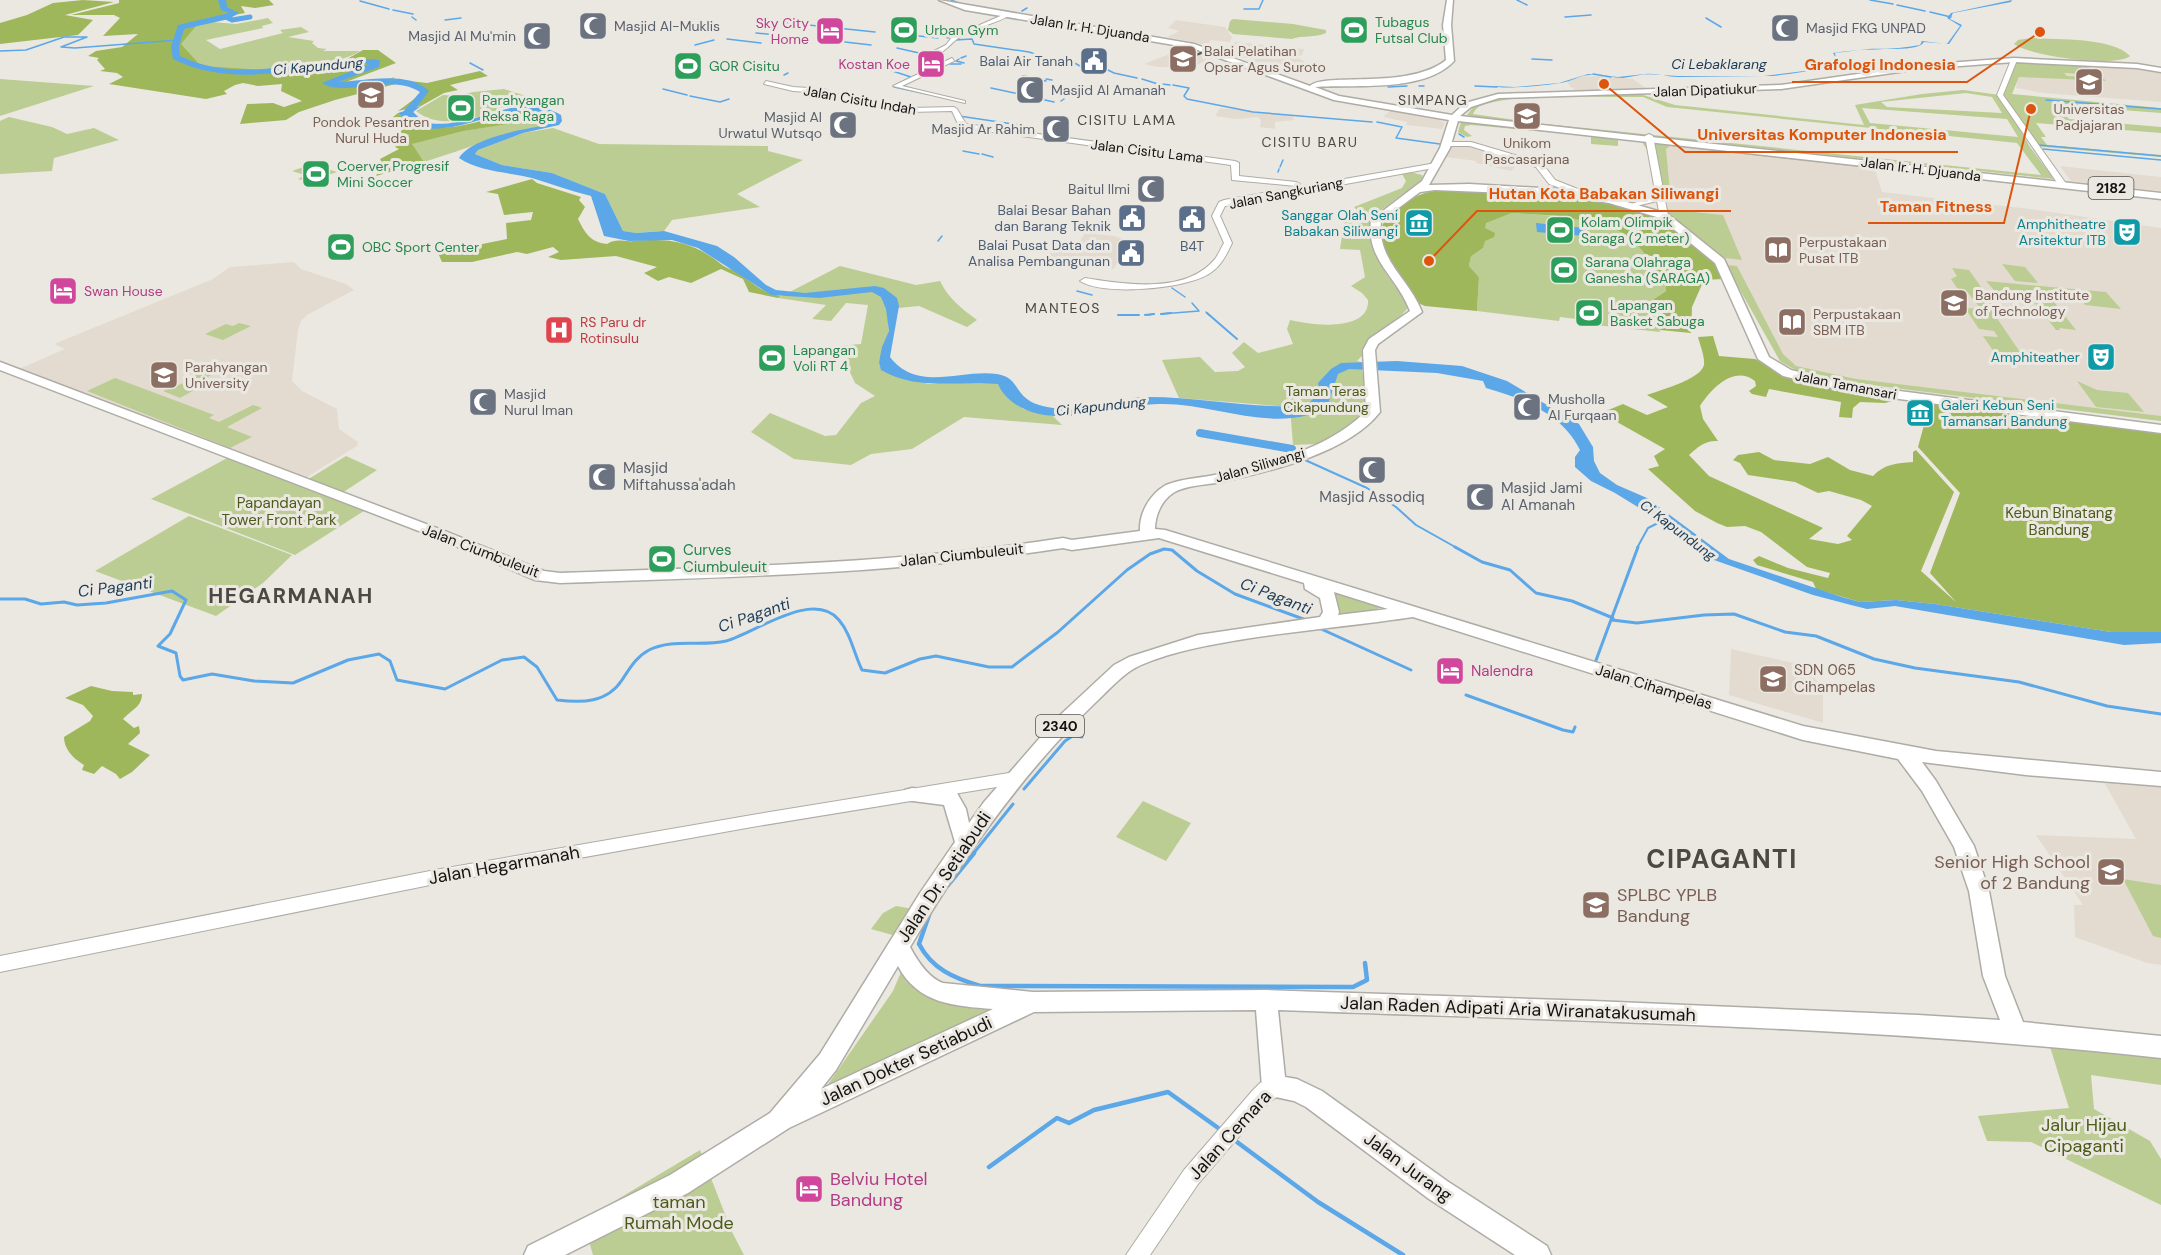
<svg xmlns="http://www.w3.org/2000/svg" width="2161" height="1255" viewBox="0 0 2161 1255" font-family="'DM Sans',sans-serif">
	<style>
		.built { fill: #e3dbcf }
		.green { fill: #bbcd92; fill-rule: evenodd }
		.forest { fill: #9fb75b }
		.water { fill: #5ba7e8 }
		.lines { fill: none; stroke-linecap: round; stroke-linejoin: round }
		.stream-far3 { stroke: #5ba7e8; stroke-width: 1.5 }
		.stream-far2 { stroke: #5ba7e8; stroke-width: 2 }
		.stream-far1 { stroke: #5ba7e8; stroke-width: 3 }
		.stream { stroke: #5ba7e8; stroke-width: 4.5 }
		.canal-far1 { stroke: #5ba7e8; stroke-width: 5 }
		.canal { stroke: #5ba7e8; stroke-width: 8 }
		.river { fill: #5ba7e8; fill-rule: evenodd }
		.minor-casing { stroke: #afaca6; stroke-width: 2 }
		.major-casing { stroke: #afaca6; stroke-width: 3 }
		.minor { fill: #fff; fill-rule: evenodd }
		.major { fill: #fff; fill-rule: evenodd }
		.rail-casing { stroke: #545350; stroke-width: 2 }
		.rail { stroke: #ebe8e2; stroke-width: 1.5; stroke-dasharray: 4.5; stroke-linecap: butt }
		.labels { text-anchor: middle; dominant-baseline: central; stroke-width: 6; stroke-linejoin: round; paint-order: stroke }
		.far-leisure-label { font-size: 14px; fill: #27864d; stroke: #ebe8e2; text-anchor: start }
		.far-hotel-label { font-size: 14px; fill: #b23c85; stroke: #ebe8e2; text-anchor: end }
		.far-worship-label { font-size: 14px; fill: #5b616d; stroke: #ebe8e2; text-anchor: start }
		.far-street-label { font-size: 14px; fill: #131210; stroke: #ebe8e2 }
		.far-education-label { font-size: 14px; fill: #785e54; stroke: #ebe8e2; text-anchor: start }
		.far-service-label { font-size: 14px; fill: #4e5e75; stroke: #ebe8e2; text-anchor: end }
		.far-water-label { font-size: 14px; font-style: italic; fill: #1b3a55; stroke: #ebe8e2 }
		.far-neighbourhood-label { font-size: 14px; letter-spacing: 1.5px; fill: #4c4944; stroke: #ebe8e2 }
		.shield { fill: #ebe8e2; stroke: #54524f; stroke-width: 1.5 }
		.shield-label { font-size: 14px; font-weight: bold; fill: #131210 }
		.far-culture-label { font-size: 14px; fill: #0d838f; stroke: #ebe8e2; text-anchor: end }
		.far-health-label { font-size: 14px; fill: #be3a42; stroke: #ebe8e2; text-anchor: start }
		.far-park-label { font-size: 14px; fill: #4c5b19; stroke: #ebe8e2 }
		.worship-label { font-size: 15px; fill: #5b616d; stroke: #ebe8e2; text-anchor: start }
		.park-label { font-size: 15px; fill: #4c5b19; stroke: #ebe8e2 }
		.leisure-label { font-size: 15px; fill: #27864d; stroke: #ebe8e2; text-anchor: start }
		.street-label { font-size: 15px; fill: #131210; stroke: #ebe8e2 }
		.education-label { font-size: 15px; fill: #785e54; stroke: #ebe8e2; text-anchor: start }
		.hotel-label { font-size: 15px; fill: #b23c85; stroke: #ebe8e2; text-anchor: start }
		.water-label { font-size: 16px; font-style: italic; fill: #1b3a55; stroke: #ebe8e2 }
		.near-education-label { font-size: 18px; fill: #785e54; stroke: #ebe8e2; text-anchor: end }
		.near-street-label { font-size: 18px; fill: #131210; stroke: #ebe8e2 }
		.near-park-label { font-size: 18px; fill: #4c5b19; stroke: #ebe8e2 }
		.near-hotel-label { font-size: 18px; fill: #b23c85; stroke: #ebe8e2; text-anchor: start }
		.district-label { font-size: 21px; font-weight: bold; letter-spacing: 1.5px; fill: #4c4944; stroke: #ebe8e2 }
		.near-district-label { font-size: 26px; font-weight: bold; letter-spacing: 1.5px; fill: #4c4944; stroke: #ebe8e2 }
		.leader { fill: none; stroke: #dd550c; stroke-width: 2 }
		.callout-dot { fill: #dd550c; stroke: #ebe8e2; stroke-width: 2 }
		.callout-label { font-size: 16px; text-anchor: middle; font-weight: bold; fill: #dd550c; stroke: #ebe8e2; stroke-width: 6; stroke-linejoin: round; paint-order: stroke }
	</style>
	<rect width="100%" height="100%" fill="#ebe8e2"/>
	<!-- built -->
	<path class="built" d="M1176,20L1225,27L1232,37L1230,42L1211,40L1207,45L1167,37L1179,31L1168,28Z
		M1235,42L1304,49L1302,55L1296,57L1306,62L1276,69L1225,51L1232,47Z
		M1187,47L1217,56L1192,67H1158L1144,64Z
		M2022,60L2142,68L2161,71V102L2043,93L2016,88Z
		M1597,76L1633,79L1647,89L1576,91L1569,85L1568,82L1580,77Z
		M1220,108L1292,115L1294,120L1275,122V129L1260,127L1261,120L1258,117L1236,119L1215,116Z
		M1391,110L1435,118L1445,123L1442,129L1406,125L1407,122L1383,117Z
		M1661,144L1874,166L1882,192L2030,209L2161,228V421L1916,392L1788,367L1780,361L1726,265L1666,211L1670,190L1667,189Z
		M1451,145H1464L1519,162L1511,171L1476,163V161L1446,157Z
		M2060,166L2161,177V191L2071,181Z
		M1085,233L1115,236L1128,241L1114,269L1046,260L1057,242L1078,244Z
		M294,262L301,269L346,284L354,290L307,315L301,321L298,330L292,381L302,391L337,409L339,429L358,442L357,446L302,480L19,369L65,349L54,344L213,279L230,267Z
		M1731,649L1807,666L1823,691V723L1729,695Z
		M2117,780L2161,784V965L2147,963L2075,937L2074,905H2083L2036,835L2136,839L2104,782Z"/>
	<!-- green -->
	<path class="green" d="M268,18L273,23L262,26L263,28L206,40L220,49L283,33L280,30L301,27L309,32L288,37L314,41L312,43L318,48L327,49L323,51H360C327,71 242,74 204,66C196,65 189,60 182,57L180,43L196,25L212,22L236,24Z
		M1233,19L1293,24L1326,30V33C1315,38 1303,35 1292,39L1233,34L1228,30L1230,21Z
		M2031,38C2056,40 2112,37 2130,56C2117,68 2029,56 2014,44L2018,40Z
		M2023,61L2088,65L2090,67L2088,69L2099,75L2064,73L2067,76L2103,78L2106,81L2019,77L2012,94L2161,108V113L2056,105L2069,119L2161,127V133L2036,123L2046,137H2041L2047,145L2161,155V157L2031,146L2003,96L2015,63Z
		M0,79L94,86L0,116Z
		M504,89L538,100C525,107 523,101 511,103C506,104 502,108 498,110C474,120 437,129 416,111L443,95L460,96L473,92Z
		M1963,90L2000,95L2030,147L2054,179L1471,117L1467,115L1474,106L1506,97L1640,94L1675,105L1864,125L1855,105L1922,94ZM1966,93L1992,97L2002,113L1887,107L1881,102ZM1643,97L1667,107L2017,143L2041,175L1536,123L1473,114C1475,110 1478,106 1483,105C1526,92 1596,98 1643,97ZM1862,108L2007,119L2018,137L1870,123Z
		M9,117L52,127L67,134L94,128L119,140L54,158L52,171L0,174V121Z
		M537,118L538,127C499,134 462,151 424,162L411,144L464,131Z
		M1461,122L1646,140L1660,191H1654L1649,153L1642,142L1618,139V146L1591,144V136L1471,125L1465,126L1464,130L1472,136L1467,137L1458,132Z
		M553,128L599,144L768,146V151L803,160L737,194L760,207L672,220L664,231L635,233L623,231L605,194L552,173L502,165L475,154L478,150L523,133Z
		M1658,142L2161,197V200L1670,146L1666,149L1670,192H1662L1655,144Z
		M312,164L337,172L308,182L298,179L305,175L292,171Z
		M1410,172L1422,175L1423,179L1377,213C1371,261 1383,270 1410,306L1357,361L1361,362L1365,389V413L1327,440L1317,444L1293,445L1290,407L1179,398L1162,360L1200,357L1215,372L1238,371L1245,367L1232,353L1244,342L1258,353L1293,344L1287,329L1290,320C1310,325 1370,333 1368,300L1362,293L1351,286L1365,277L1360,250L1340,249L1344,223L1360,213L1354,207L1402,188L1406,181L1402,174Z
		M1663,209L1723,215L1742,260L1716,257L1664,216Z
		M1512,213C1551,216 1595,216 1630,236C1638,241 1641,251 1649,255L1648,265L1665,280L1666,291L1654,299L1660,332L1577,323L1576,319L1560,317L1559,321L1477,311L1479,277L1469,266L1471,255L1483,248L1485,223Z
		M2002,264L2025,267L2038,283L2015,281Z
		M1726,265L1737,266L1783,354L1796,366L1856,379L2161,416V421L1831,380L1799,372L1780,361Z
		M840,266L916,285L940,281C948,298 962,309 977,320L967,327L919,306L887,309L889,331L879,362L928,384H998L1023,409L1053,416L1062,425L964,417L912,449L871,454L851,465L794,459L751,432L770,413L825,436L836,435L861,403L875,396L855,383L838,346L861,344L868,305L846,303L831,321L812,319L826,305L778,298Z
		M1952,268L1969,270L1998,311L1985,310L1992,311L2022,355L1994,352L1983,336L1998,337L1994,331L1979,329L1965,308L1981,309L1968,293L1957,288L1951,279L1957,276Z
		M1986,281L2106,292L2121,309L2085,305L2083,302L1999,296Z
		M2048,301L2054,302L2076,330L2059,328L2060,330H2056L2034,302L2049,303Z
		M239,323L251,326L223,340L205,334L226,324L233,326Z
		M195,369L211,375L203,380L209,382L180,398L163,391L194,379L192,377L198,374L192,371Z
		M115,378L214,415L209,418L219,422L253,405L262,408L227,427L252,437L230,448L87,391Z
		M2077,381L2097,390L2128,393L2144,412L2096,407Z
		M231,456L302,483L346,456L377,470L336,497L367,509L295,555L151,499Z
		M189,516L292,555L263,583L216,616L95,571Z
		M1325,589L1378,606L1381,608L1333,618Z
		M1143,801L1191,823L1166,861L1116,837Z
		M2123,879L2161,885V938L2153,936Z
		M896,906L913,909L896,936L871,929L883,913Z
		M907,958L922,978L1016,1004L824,1090L893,991Z
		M2047,1037L2161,1052V1085L2091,1075L2094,1109L2150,1141L2161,1159V1205L2031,1142L1987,1141L1978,1116L2069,1108Z
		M700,1150L732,1232L744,1255H593L583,1220Z"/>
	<!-- forest -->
	<path class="forest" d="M83,0L114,2L65,15L93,20L78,35L0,44V23L27,15L53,3Z
		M119,0H269L274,5L255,8L241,6L245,13L200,21L181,44L201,66L262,70L311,65L347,59L363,50H378L396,63L346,82L383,81L395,77L393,79L427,83L480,71L488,76L450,85L458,90L444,93L421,106L398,111L421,94V88L399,83L335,100L299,112L286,120L240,124L247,104L273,103L284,107L302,101L281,91L282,84L258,86L243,83L235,85L224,91L227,94L206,99L109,84L123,77L117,73L100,71L105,69L97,60L99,58L88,56L96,51L122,47L138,34L103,36L120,18L114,15H71L119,3Z
		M528,109L542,111L552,116L551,122L538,127L537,119L464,131L412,144L424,162L376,176L379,171L371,168L382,163L380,159L399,149L395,147L400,143L383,140C392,135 400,138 410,135L399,133L404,128L393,117L398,113C429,146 491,115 528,109Z
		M532,179L537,183L581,197L579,200L585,207L578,219C585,233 590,242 607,244C616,238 623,242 633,241C670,238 692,241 721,264C725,268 732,269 737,272C752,282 763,294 781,296L778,298L749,292L743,279L721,269L691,283L669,277L658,281L644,273L657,267L616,256L561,260L548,257L559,252L553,247L527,254L517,252L472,262H442L438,253L507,239L506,223L531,220L533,212L504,215L498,194L486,192Z
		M1441,190L1554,194L1618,203L1658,215L1716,261L1723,279L1704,280L1692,307L1691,333L1660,330L1654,299L1666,291L1665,280L1648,265L1690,268V263L1646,255L1631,237L1611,227L1591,222L1560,216L1512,213L1486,223L1485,228L1495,233L1494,237L1485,241L1483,248L1471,256L1469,266L1479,277L1477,311L1425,306L1418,303C1397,274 1358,235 1398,207C1412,197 1424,192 1441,190Z
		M1713,336L1719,356L1755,359L1790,378L1830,389L1900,399L1885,403L1860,402L1853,408L1852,418L1839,417L1841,402L1769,389L1766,397L1752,394L1749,391L1756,386L1755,381C1734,365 1712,388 1700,406L1703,419L1718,441C1705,440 1698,447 1689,455L1709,476L1823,528L1809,539L1838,544L1852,540L1847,536L1872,506L1861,500L1829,491L1818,493L1795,482L1748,475L1740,463L1733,460L1738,455L1759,452L1774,460L1810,464L1828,457L1850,470L1873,476C1884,464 1897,463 1913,462V452L1916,450L1954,492L1921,571L1956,602L1930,573L1960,493L1918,447L1930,403L2161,432V632H2111L1935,604L1896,600L1860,602L1816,589L1813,582L1757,565L1753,560L1759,556L1788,568L1828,578L1830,573L1807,567L1761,532L1745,526L1727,527L1717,523L1695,511L1648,469L1659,466L1654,456L1665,449L1601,413L1623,404L1647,415L1668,407L1647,395C1660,390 1700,380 1704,365C1705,357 1700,345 1698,337Z
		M91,686L112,691L133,692V695L142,694C142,707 131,710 123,719L134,728L139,726L140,733L128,744L150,755L132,772L120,779L116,774L102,766L94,774L82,770L84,765C74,759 64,750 64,737L90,721L93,716L83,705L65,698Z"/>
	<!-- water -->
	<path class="water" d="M2012,0L2011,2L1953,13L1950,19L1962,25L1949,44L1924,42C1918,52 1882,48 1869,49C1858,50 1846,52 1835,53L1836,58L1840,60L1828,64L1832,67L1829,68C1808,70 1786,76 1765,76C1736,76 1707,77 1678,77C1667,77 1656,73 1646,74C1638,75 1631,77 1623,78C1612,78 1602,74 1591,75C1580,75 1575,80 1565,82C1554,85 1502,90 1493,86L1515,87L1559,83L1588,74L1618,77L1645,74L1678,76H1764L1828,68L1825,64L1837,60L1833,53C1862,48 1891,51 1920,45L1922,41L1947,44L1960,26L1947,18L1951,13Z
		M421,106L413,112C428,140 493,110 516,107C532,105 547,107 561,115L562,121L559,125L523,133L478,150L475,154L502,165L552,173L605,194L623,231L636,233L664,231L717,246L734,257L766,285L776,290L805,293L875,286L884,288L897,298L899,306L890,357C918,393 960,369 997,374C1016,377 1015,390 1027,399C1036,406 1051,408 1062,409C1089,413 1116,398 1143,397C1197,396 1252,409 1306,406L1320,392L1318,383L1331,369L1341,363L1397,361L1462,366L1507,381L1579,424L1593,447L1594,461L1600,473L1617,485L1647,498L1729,559L1842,597L1860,602L1896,600L1935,604L2111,632H2161V643L2124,645L1895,606L1867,609L1851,605L1813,595L1714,560L1685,536L1615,493L1591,481L1575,467V457L1580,450C1563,414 1522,398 1486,388L1483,381L1437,373L1349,369L1338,374L1328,404C1322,408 1315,413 1308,415C1261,428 1206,402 1158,404C1124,405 1089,418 1054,416C1032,415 1007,405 998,384C959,381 917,391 881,370L879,362L882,347L889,331L886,309L881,297L872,292L819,298L771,295L698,248L672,240L629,241L604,236L591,196C571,191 552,184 532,178C508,172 480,172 459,158C471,138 524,129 547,125L551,122L552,116C507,92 438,157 398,113Z
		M1536,223L1584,228L1585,236L1537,232Z"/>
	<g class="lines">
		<!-- stream-far3 -->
		<path class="stream-far3" d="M951,0L959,3
			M1517,0L1527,5
			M1870,0L1893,4
			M360,1L389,9
			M1897,5L1925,11
			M1244,9H1259L1263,0
			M393,10L413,14
			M1022,11L1027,8
			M1930,12L1951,17
			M412,17L416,20
			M1040,17L1053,20
			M1565,17L1591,15
			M1706,18L1721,27
			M445,20L461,18
			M780,22L875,32
			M756,33L787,36
			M892,33L899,34
			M790,36L799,37
			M919,36L938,38
			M943,37L951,38
			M803,38H809
			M727,39L761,43
			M955,40L972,39L974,44L1029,52L1047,58
			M845,42L871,45
			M695,45L714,40
			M897,48L919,53
			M0,51L26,50L64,37H87L61,47L75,48L178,40
			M922,54L931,53
			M961,58L966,56
			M841,59L874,65L911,77L902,82
			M959,59L956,61L964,63
			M1051,59L1071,61L1080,66L1104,68L1114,73L1137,78
			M1532,59L1552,60
			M470,63L483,70
			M1738,63L1762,61
			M950,64H961
			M938,69L942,67
			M933,71L936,70
			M1593,74L1611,77
			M784,75L788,73
			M1023,76L1029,77
			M1035,79L1046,81
			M1046,79L1052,80
			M1142,79L1158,84
			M1162,84L1170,85
			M1173,85L1189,88L1184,96L1187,99L1253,112L1372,122
			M1419,86H1424
			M1475,86L1497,87
			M894,87L927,94
			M1388,87L1407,86
			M991,88L1033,97
			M663,89L687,95
			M1094,93L1097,94
			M1072,94L1076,92L1096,96
			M690,96L720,102L729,99
			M1045,100L1054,102
			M2046,100L2161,109
			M1061,101L1064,99
			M959,116L1020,125
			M1377,122L1402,127L1396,138L1440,144
			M1459,134L1464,137
			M2039,145L2161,156
			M2043,149L2161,160
			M963,151L979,154
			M982,154L993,157
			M1280,167L1283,160
			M1278,172L1279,169
			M938,241L942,236
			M1172,288L1185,297
			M1077,291L1092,295
			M1206,312L1209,315
			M1161,314L1199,311L1192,303
			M1148,315L1154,314"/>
		<!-- stream-far2 -->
		<path class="stream-far2" d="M1207,313L1237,339
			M1161,314L1171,313
			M1118,315H1139
			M1145,315L1154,314
			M1305,460L1367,488L1396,507L1416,525L1457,548
			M1637,548L1648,528L1664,520"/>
		<!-- stream-far1 -->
		<path class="stream-far1" d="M1455,547L1482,562L1510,570L1536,593L1572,601L1613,618
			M0,599H25L41,604L64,602L77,605L106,603L172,591L186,600L170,634L158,646L176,653L180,676L183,680L212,674L254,681L293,683L348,660L379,654L390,661L397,680L445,689L502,660L524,657L537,667L557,700C582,703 607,703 622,680C630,668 636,657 649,650C673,638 701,647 726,641C755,633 813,589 839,620C851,634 854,654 862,670L885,673L920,659L936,656L989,667H1012L1058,632L1127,570L1150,554L1164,549L1172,550L1197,571L1235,594L1306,620
			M1612,620L1637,623L1704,615L1734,614L1785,632L1816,636L1874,659L1915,668L2019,682L2107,706L2161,714
			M1319,628L1411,670
			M1595,663L1638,547
			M1466,695L1563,730L1573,732L1575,727
			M1024,789L1065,741L1074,735L1082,737
			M973,854L1013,804"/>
		<!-- stream -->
		<path class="stream" d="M948,885L974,853
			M929,915L919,944C932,969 954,978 980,986L1353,987L1367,980L1365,963
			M1237,1142L1318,1202L1403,1255
			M989,1167L1057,1118L1069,1123L1094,1110L1168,1092L1221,1130"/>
		<!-- canal-far1 -->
		<path class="canal-far1" d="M226,17L232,20L250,17"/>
		<!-- canal -->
		<path class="canal" d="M1200,433L1292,449"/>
		<!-- river -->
		<path class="river" d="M218,0H226L227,7L239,13L229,19L184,29L179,47L180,56C229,80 282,66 334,61C349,60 365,58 380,60L379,67L338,82C366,81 407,70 429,91L413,112L426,124L418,126L407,119L403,112L420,92C391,73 344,98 322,83L369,64C302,64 237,91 173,59L171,47L178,25L229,13L221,10Z"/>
		<!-- minor casing -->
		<g class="minor-casing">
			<path id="minor" d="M1005,14L1010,15C994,25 973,27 957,39C949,45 938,60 926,55L946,45L952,37Z
				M952,58L954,61L902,86L965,101V103L893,86Z
				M2014,58L2017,60L2003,95L2067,185L2066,187H2060L1997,95L2011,60Z
				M766,81L793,87L824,89L846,97L909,108L954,107L957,109L966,124L1235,161L1239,163V176L1296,182L1300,184L1296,186L1232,180L1231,165L963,128L959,126L952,111L909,112L844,101L823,93L793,91L764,84Z
				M1649,134L1653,136L1668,216L1664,218L1660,216L1657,201L1632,207L1628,205L1656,196L1645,136Z
				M1446,142H1471L1542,163L1555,180L1598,197L1591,199L1549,184L1536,167L1470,146H1443L1442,144Z
				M1436,163L1440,165L1439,167L1225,206L1220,216L1232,243C1226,256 1220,268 1207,275C1183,289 1102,296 1080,281L1085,278C1124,284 1185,295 1215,259C1218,255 1221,248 1224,243L1212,216L1219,202L1224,200Z
				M1015,772L1020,774L1023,778L1020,782L1015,784L752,827L435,884L0,972V956L435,870L752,815Z
				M1274,1078L1281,1080L1284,1087L1281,1094L1267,1104L1198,1184L1150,1255H1126L1184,1170L1253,1090L1260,1083Z"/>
		</g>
		<!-- major casing -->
		<g class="major-casing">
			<path id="major" d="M939,0L1194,44L1310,86C1324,72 1410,90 1446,60L1443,25L1447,0H1453L1451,25L1454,61C1424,93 1356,84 1315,87L1339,96L1452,115L1465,103L1498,94L1781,85L1920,65L2014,58L2137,64L2161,68V72L2137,68L2014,62L1920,69L1781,89L1499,98L1471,107L1460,116L2161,193V199L1458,121L1450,148L1429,185L1469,184L1558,189L1610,197L1668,214L1724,259L1769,357L1791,370L1853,385L2161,425V433L1853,393L1783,376L1758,359L1715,263L1660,218L1609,203L1558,195L1435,190L1420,192L1381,221C1377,261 1409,278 1422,312L1378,344L1375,350L1380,412C1348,453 1271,471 1222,482C1206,485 1186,485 1173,493C1161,501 1155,516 1155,529L1165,530L1803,726L1936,751L2161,772V786L2026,775L1922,762L1936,781L1974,846L1989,891L2005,976L2023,1022L2161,1036V1058C1868,1026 1573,1021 1278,1010L1285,1077L1297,1079L1322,1091L1447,1181L1547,1246L1551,1255H1515L1429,1199L1306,1107L1294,1101L1266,1095L1262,1087L1256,1010L1034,1012L789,1128L688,1193L565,1255H524L528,1246L670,1175L770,1113L820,1054L920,893L955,842L944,805L905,800L902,795L905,790L912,788L957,793L966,809L969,823L984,802L1057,718L1114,665L1129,657L1198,635L1320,617L1323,612L1320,598L1305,589L1304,583L1159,538L1072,550L1063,548C897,574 728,577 560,583L535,580L437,538L0,370V362L447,532L544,571L560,573C728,567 897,564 1063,538L1072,540L1140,531C1139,513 1150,494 1166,485C1183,478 1202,478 1220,474C1269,464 1330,448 1366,411L1363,350L1369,339L1410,311C1397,276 1366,261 1371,220L1422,181L1440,148L1449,120L1334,100L1192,48L965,10ZM1334,592L1388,609L1338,615L1339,612ZM1413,617L1803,740L1898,759L1922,791L1954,847L1969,891L1983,976L2000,1020L1918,1015L1593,1001L1266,990L1033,992L943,983C928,978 917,960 910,947C962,859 1022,773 1096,702C1110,689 1123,673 1141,665C1176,650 1214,644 1251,638C1305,630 1359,625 1413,617ZM898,966C918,1004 954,1006 993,1009L821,1089L836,1070Z"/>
		</g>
		<!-- minor -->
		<use href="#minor" class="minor"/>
		<!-- major -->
		<use href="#major" class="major"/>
		<!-- rail casing -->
		<g class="rail-casing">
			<path id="rail" d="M1185,60L1201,53"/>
		</g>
		<!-- rail -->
		<use href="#rail" class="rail"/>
	</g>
	<!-- icons -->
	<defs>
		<g id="mosque-square" transform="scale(1.5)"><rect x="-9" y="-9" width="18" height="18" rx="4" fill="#6b7280" stroke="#ebe8e2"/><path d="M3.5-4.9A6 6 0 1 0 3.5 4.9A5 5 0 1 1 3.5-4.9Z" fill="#fff"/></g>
		<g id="stadium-square" transform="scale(1.5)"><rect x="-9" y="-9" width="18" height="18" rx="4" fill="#2e9e5b" stroke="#ebe8e2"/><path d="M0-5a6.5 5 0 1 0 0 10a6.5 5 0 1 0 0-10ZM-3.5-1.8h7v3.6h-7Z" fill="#fff"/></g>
		<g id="hotel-square" transform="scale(1.5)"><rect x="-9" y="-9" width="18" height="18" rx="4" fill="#d1479c" stroke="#ebe8e2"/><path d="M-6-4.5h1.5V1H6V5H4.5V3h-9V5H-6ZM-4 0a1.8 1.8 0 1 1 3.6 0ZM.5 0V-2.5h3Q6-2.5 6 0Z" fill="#fff"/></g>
		<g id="university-square" transform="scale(1.5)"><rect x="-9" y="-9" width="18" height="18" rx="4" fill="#8d6e63" stroke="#ebe8e2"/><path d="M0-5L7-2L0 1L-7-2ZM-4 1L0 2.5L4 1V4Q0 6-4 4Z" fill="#fff"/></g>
		<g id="civic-square" transform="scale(1.5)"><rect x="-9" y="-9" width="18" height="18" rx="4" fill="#5c6f8a" stroke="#ebe8e2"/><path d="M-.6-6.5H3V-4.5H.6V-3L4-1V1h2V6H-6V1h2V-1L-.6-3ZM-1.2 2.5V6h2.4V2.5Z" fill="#fff"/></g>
		<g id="school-square" transform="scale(1.5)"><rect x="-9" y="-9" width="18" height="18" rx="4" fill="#8d6e63" stroke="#ebe8e2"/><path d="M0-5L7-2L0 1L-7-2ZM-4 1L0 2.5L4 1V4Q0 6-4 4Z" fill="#fff"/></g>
		<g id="museum-square" transform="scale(1.5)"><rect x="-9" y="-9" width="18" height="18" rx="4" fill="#0f9aa8" stroke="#ebe8e2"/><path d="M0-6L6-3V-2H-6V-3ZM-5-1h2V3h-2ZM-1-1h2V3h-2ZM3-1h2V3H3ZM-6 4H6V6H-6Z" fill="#fff"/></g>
		<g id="theatre-square" transform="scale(1.5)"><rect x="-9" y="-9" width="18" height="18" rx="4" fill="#0f9aa8" stroke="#ebe8e2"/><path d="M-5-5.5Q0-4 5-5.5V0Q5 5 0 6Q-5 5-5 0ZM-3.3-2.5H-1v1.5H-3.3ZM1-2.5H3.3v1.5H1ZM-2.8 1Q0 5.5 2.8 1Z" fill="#fff"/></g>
		<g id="library-square" transform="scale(1.5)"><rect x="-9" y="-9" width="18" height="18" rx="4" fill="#8d6e63" stroke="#ebe8e2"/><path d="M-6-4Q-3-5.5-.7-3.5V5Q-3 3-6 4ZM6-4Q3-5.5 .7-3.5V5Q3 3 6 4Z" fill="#fff"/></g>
		<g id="hospital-square" transform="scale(1.5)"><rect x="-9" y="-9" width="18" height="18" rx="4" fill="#e0444e" stroke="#ebe8e2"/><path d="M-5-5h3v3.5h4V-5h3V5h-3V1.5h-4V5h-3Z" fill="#fff"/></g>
	</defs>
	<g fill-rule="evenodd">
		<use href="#mosque-square" x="593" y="26"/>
		<use href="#mosque-square" x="1785" y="28"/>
		<use href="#stadium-square" x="904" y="30"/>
		<use href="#stadium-square" x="1354" y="30"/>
		<use href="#hotel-square" x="830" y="31"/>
		<use href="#mosque-square" x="537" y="36"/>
		<use href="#university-square" x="1183" y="59"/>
		<use href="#civic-square" x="1094" y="61"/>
		<use href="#hotel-square" x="931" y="64"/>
		<use href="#stadium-square" x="688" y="66"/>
		<use href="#university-square" x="2089" y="82"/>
		<use href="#mosque-square" x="1030" y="90"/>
		<use href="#school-square" x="371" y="95"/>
		<use href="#stadium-square" x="461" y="108"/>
		<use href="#university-square" x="1527" y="116"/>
		<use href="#mosque-square" x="843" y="125"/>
		<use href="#mosque-square" x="1056" y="129"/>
		<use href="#stadium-square" x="316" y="174"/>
		<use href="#mosque-square" x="1151" y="189"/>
		<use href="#civic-square" x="1132" y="218"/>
		<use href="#civic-square" x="1192" y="219"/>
		<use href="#museum-square" x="1419" y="223"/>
		<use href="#stadium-square" x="1560" y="230"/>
		<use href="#theatre-square" x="2127" y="232"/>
		<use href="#stadium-square" x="341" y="247"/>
		<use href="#library-square" x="1778" y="250"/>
		<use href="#civic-square" x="1131" y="253"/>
		<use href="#stadium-square" x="1564" y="270"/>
		<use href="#hotel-square" x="63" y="291"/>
		<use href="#university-square" x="1954" y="303"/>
		<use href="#stadium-square" x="1589" y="313"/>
		<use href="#library-square" x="1792" y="322"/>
		<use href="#hospital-square" x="559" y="330"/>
		<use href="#theatre-square" x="2101" y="357"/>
		<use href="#stadium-square" x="772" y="358"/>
		<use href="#university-square" x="164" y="375"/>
		<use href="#mosque-square" x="483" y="402"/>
		<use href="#mosque-square" x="1527" y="407"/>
		<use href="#museum-square" x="1920" y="413"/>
		<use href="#mosque-square" x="1372" y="470"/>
		<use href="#mosque-square" x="602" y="477"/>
		<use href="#mosque-square" x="1480" y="497"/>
		<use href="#stadium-square" x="662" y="559"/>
		<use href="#hotel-square" x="1450" y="671"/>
		<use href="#school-square" x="1773" y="679"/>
		<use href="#school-square" x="2111" y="872"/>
		<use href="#school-square" x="1596" y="905"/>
		<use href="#hotel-square" x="809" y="1189"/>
	</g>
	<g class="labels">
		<!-- far-leisure labels -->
		<g class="far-leisure-label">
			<text x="1375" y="22">Tubagus<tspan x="1375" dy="16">Futsal Club</tspan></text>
			<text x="925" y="30">Urban Gym</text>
			<text x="709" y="66">GOR Cisitu</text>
			<text x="482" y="100">Parahyangan<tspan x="482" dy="16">Reksa Raga</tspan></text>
			<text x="337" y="166">Coerver Progresif<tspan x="337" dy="16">Mini Soccer</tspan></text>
			<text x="1581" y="222">Kolam Olimpik<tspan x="1581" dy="16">Saraga (2 meter)</tspan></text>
			<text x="362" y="247">OBC Sport Center</text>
			<text x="1585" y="262">Sarana Olahraga<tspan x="1585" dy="16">Ganesha (SARAGA)</tspan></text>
			<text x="1610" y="305">Lapangan<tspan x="1610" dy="16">Basket Sabuga</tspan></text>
			<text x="793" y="350">Lapangan<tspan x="793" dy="16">Voli RT 4</tspan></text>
		</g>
		<!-- far-hotel labels -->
		<g class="far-hotel-label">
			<text x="809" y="23">Sky City<tspan x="809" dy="16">Home</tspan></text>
			<text x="910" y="64">Kostan Koe</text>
			<text x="84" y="291" text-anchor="start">Swan House</text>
		</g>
		<!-- far-worship labels -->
		<g class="far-worship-label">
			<text x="614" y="26">Masjid Al-Muklis</text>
			<text x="1806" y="28">Masjid FKG UNPAD</text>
			<text x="516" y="36" text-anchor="end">Masjid Al Mu'min</text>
			<text x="1051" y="90">Masjid Al Amanah</text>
			<text x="822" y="117" text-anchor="end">Masjid Al<tspan x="822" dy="16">Urwatul Wutsqo</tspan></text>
			<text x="1035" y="129" text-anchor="end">Masjid Ar Rahim</text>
			<text x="1130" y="189" text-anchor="end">Baitul Ilmi</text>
			<text x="504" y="394">Masjid<tspan x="504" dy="16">Nurul Iman</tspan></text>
			<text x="1548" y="399">Musholla<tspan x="1548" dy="16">Al Furqaan</tspan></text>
		</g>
		<!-- far-street labels -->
		<g class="far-street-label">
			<text transform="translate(1090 28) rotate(9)">Jalan Ir. H. Djuanda</text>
			<text transform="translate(1705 90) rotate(-2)">Jalan Dipatiukur</text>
			<text transform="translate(860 100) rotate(10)">Jalan Cisitu Indah</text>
			<text transform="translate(1147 151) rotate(7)">Jalan Cisitu Lama</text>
			<text transform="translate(1921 169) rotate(7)">Jalan Ir. H. Djuanda</text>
			<text transform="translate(1286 193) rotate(-11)">Jalan Sangkuriang</text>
			<text transform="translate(1846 385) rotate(11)">Jalan Tamansari</text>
			<text transform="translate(1260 465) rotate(-16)">Jalan Siliwangi</text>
		</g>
		<!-- far-education labels -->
		<g class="far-education-label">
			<text x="1204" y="51">Balai Pelatihan<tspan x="1204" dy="16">Opsar Agus Suroto</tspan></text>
			<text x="2089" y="109" text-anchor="middle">Universitas<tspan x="2089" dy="16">Padjajaran</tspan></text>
			<text x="371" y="122" text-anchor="middle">Pondok Pesantren<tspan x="371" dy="16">Nurul Huda</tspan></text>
			<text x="1527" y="143" text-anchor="middle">Unikom<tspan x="1527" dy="16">Pascasarjana</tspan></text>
			<text x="1799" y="242">Perpustakaan<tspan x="1799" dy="16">Pusat ITB</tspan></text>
			<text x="1975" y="295">Bandung Institute<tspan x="1975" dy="16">of Technology</tspan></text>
			<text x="1813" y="314">Perpustakaan<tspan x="1813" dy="16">SBM ITB</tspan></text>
			<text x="185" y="367">Parahyangan<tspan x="185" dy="16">University</tspan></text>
		</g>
		<!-- far-service labels -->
		<g class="far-service-label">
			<text x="1073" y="61">Balai Air Tanah</text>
			<text x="1111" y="210">Balai Besar Bahan<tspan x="1111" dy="16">dan Barang Teknik</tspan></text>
			<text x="1110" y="245">Balai Pusat Data dan<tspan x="1110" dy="16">Analisa Pembangunan</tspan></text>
			<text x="1192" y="246" text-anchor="middle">B4T</text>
		</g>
		<!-- far-water labels -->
		<g class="far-water-label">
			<text x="1719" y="64">Ci Lebaklarang</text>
			<text transform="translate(318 66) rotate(-5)">Ci Kapundung</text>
			<text transform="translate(1101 406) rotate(-6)">Ci Kapundung</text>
			<text transform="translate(1678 530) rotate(37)">Ci Kapundung</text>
		</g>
		<!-- far-neighbourhood labels -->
		<g class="far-neighbourhood-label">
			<text x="1433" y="100">SIMPANG</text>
			<text x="1127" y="120">CISITU LAMA</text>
			<text x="1310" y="142">CISITU BARU</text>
			<text x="1063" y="308">MANTEOS</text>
		</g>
		<!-- shield labels -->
		<g class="shield">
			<rect x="2088.5" y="177" width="45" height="22" rx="4.5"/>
			<rect x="1036" y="715" width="48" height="22" rx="4.5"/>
		</g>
		<g class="shield-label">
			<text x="2111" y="188">2182</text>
			<text x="1060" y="726">2340</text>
		</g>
		<!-- far-culture labels -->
		<g class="far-culture-label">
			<text x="1398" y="215">Sanggar Olah Seni<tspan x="1398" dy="16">Babakan Siliwangi</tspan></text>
			<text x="2106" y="224">Amphitheatre<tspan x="2106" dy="16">Arsitektur ITB</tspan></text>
			<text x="2080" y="357">Amphiteather</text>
			<text x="1941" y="405" text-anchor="start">Galeri Kebun Seni<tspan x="1941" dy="16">Tamansari Bandung</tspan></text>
		</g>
		<!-- far-health labels -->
		<g class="far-health-label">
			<text x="580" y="322">RS Paru dr<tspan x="580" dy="16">Rotinsulu</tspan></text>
		</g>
		<!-- far-park labels -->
		<g class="far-park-label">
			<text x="1326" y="391">Taman Teras<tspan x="1326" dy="16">Cikapundung</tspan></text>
		</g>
		<!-- worship labels -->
		<g class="worship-label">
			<text x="623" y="468">Masjid<tspan x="623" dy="17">Miftahussa'adah</tspan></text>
			<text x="1501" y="488">Masjid Jami<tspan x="1501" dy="17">Al Amanah</tspan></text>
			<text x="1372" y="497" text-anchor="middle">Masjid Assodiq</text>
		</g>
		<!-- park labels -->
		<g class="park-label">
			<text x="279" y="503">Papandayan<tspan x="279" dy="17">Tower Front Park</tspan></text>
			<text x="2059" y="513">Kebun Binatang<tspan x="2059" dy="17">Bandung</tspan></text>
		</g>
		<!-- leisure labels -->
		<g class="leisure-label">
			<text x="683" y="550">Curves<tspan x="683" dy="17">Ciumbuleuit</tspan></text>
		</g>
		<!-- street labels -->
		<g class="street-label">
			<text transform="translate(481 551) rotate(21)">Jalan Ciumbuleuit</text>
			<text transform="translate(962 555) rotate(-6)">Jalan Ciumbuleuit</text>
			<text transform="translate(1654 687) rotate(17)">Jalan Cihampelas</text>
		</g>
		<!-- education labels -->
		<g class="education-label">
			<text x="1794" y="670">SDN 065<tspan x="1794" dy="17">Cihampelas</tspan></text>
		</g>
		<!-- hotel labels -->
		<g class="hotel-label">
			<text x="1471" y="671">Nalendra</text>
		</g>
		<!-- water labels -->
		<g class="water-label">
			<text transform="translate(115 587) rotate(-7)">Ci Paganti</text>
			<text transform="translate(1276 596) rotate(21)">Ci Paganti</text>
			<text transform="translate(754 615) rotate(-19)">Ci Paganti</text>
		</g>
		<!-- near-education labels -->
		<g class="near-education-label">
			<text x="2090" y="862">Senior High School<tspan x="2090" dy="21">of 2 Bandung</tspan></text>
			<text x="1617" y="895" text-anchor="start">SPLBC YPLB<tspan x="1617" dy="21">Bandung</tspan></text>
		</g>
		<!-- near-street labels -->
		<g class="near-street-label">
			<text transform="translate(504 865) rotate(-10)">Jalan Hegarmanah</text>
			<text transform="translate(944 877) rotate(-56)">Jalan Dr. Setiabudi</text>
			<text transform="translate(1518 1009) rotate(2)">Jalan Raden Adipati Aria Wiranatakusumah</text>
			<text transform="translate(906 1061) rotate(-25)">Jalan Dokter Setiabudi</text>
			<text transform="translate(1230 1135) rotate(-48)">Jalan Cemara</text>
			<text transform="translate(1408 1167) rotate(36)">Jalan Jurang</text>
		</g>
		<!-- near-park labels -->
		<g class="near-park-label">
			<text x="2084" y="1125">Jalur Hijau<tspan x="2084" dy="21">Cipaganti</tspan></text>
			<text x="679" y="1202">taman<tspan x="679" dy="21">Rumah Mode</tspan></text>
		</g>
		<!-- near-hotel labels -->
		<g class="near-hotel-label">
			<text x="830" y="1179">Belviu Hotel<tspan x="830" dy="21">Bandung</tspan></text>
		</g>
		<!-- district labels -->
		<g class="district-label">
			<text x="291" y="596">HEGARMANAH</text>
		</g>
		<!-- near-district labels -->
		<g class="near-district-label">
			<text x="1722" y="859">CIPAGANTI</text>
		</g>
	</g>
	<!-- callouts -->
	<path class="leader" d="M2040 32L1967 82H1792M1604 84L1685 152H1958M1429 261L1477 211H1731M2031 109L2004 223H1868"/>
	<g class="callout-dot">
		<circle cx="2040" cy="32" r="6"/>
		<circle cx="1604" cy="84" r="6"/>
		<circle cx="1429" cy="261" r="6"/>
		<circle cx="2031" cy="109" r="6"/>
	</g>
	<g class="callout-label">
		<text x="1880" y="70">Grafologi Indonesia</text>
		<text x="1822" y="140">Universitas Komputer Indonesia</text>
		<text x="1604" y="199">Hutan Kota Babakan Siliwangi</text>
		<text x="1936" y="212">Taman Fitness</text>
	</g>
</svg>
